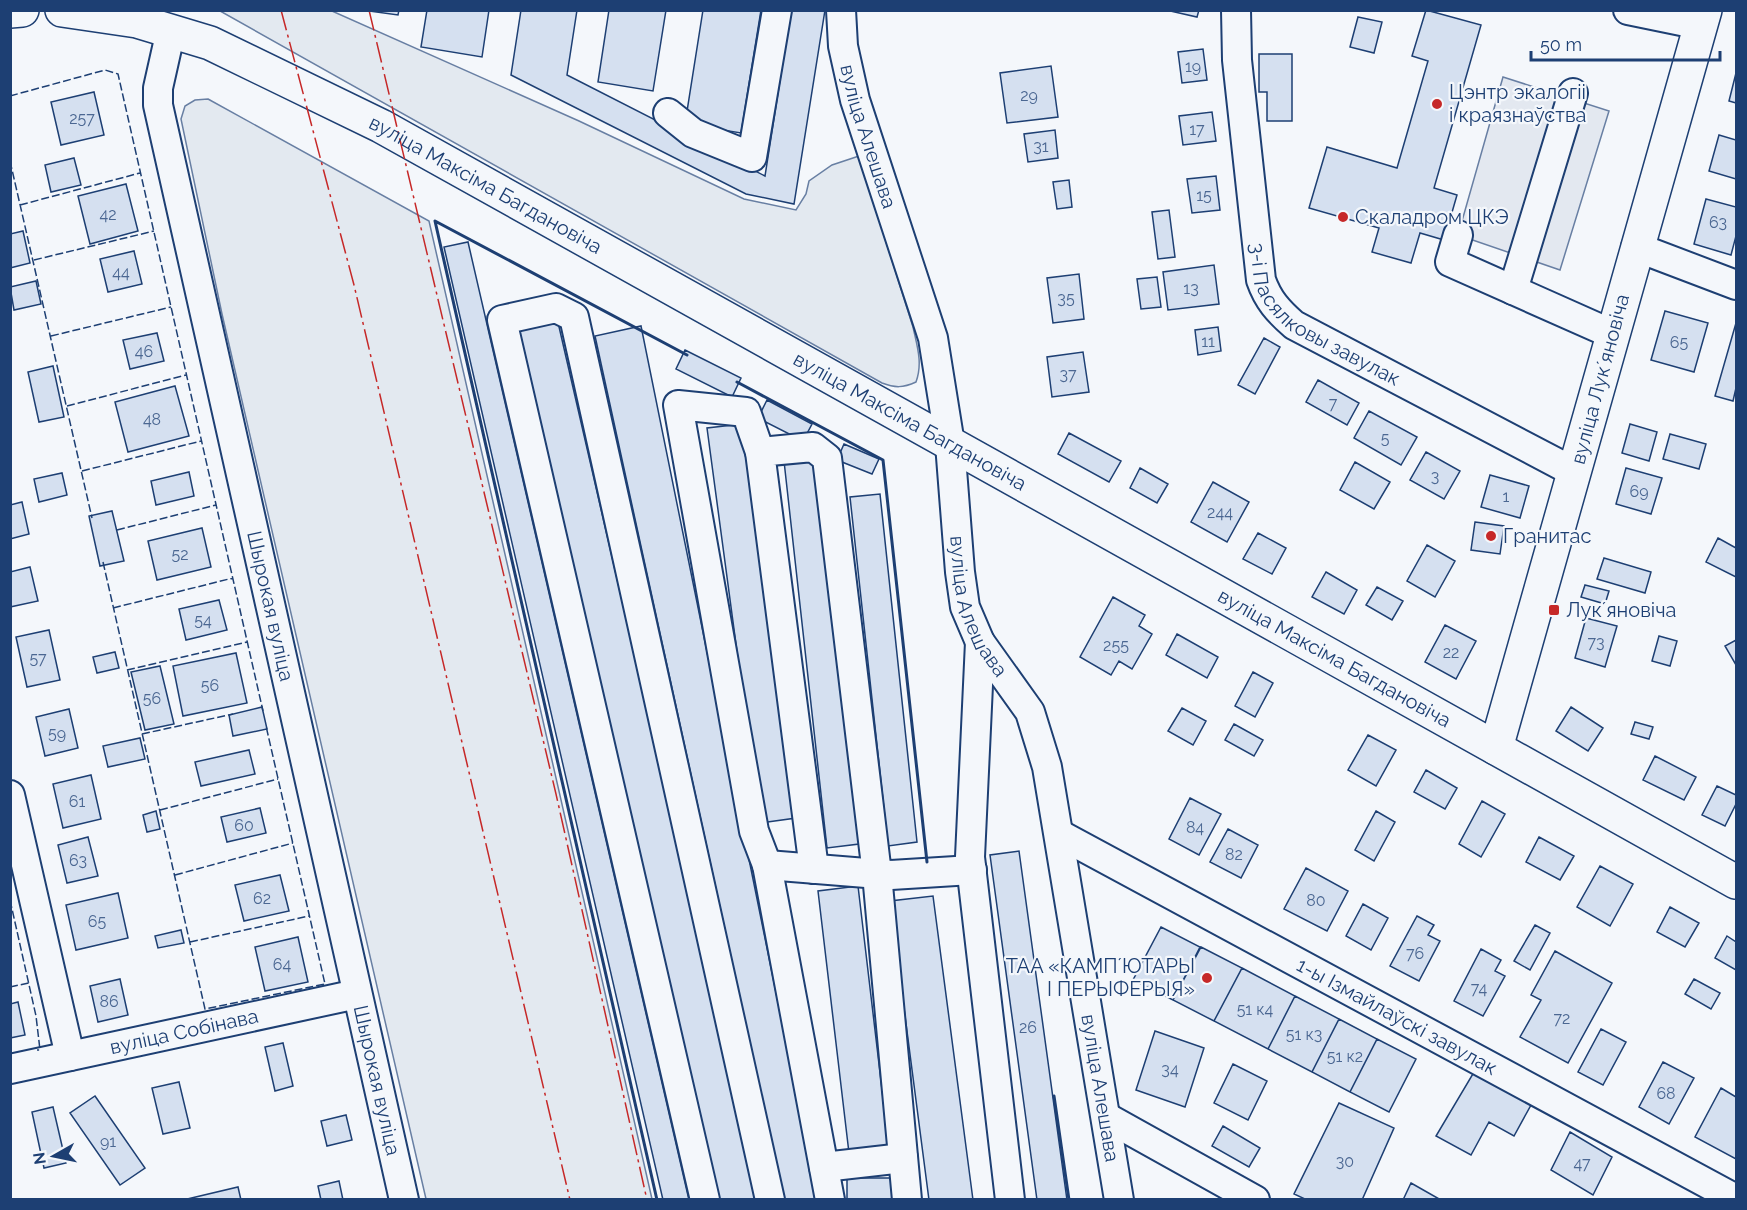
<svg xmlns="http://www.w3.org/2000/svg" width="1747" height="1210" viewBox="0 0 1747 1210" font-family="Raleway,sans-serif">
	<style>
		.green { fill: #e3e9f0; stroke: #687fa3; stroke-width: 1.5 }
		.parking { fill: #e3e8f0; stroke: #687fa3; stroke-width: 1.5 }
		.building { fill: #d5e0f0; stroke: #1d3f73; stroke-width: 1.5 }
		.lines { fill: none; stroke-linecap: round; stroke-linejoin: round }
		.minor-casing { stroke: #1d3f73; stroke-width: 32 }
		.major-casing { stroke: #1d3f73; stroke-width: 36 }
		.minor { stroke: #f4f7fb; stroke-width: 28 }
		.major { stroke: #f4f7fb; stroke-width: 33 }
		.fence { stroke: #1d3f73; stroke-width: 1.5; stroke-dasharray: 8 3; stroke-linecap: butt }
		.wall { stroke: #1d3f73; stroke-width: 3 }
		.power { stroke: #c62828; stroke-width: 1.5; stroke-dasharray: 21 4.5 3 4.5; stroke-linecap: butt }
		.poi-dot { fill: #c62828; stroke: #f4f7fb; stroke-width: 2 }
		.labels { text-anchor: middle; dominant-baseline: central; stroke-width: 4.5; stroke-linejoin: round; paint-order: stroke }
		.number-label { font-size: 16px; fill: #4b6792 }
		.poi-label { font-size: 20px; fill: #1d3f73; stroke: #f4f7fb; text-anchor: start }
		.street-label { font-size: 20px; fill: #1d3f73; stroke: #f4f7fb }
	</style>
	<rect width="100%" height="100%" fill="#f4f7fb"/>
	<!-- green -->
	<path class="green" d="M220,11H332L579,121L744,199L796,210L806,194L809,181L832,165L859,156L913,327C917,346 923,363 916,382C903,388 895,388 882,383Z
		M208,99L429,221L652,1199H426L222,314L181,119L185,106L195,100Z"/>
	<!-- parking -->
	<path class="parking" d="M1503,77L1609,111L1560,270L1458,235Z"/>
	<!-- building -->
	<path class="building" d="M362,10H399L398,15Z
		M427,10H489L482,57L421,47Z
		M521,10H577L567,75L765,176L791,10H825L794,204L746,194L511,75Z
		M609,10H666L653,91L598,82Z
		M703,10H761L741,133L685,124Z
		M1166,10H1199L1197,17Z
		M1426,10L1481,25L1434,188L1457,195L1444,240L1420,233L1411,263L1372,252L1379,228L1309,208L1327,147L1397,168L1428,61L1412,56Z
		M1358,17L1382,22L1374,53L1350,47Z
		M1203,49L1207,80L1182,83L1178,52Z
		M1259,54H1292V121H1267V92H1259Z
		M1051,66L1058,117L1007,123L1000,73Z
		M1736,73V103L1729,101Z
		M94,92L104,135L61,145L51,102Z
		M1212,112L1216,141L1183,145L1179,116Z
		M1055,130L1058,158L1028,162L1024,134Z
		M1719,135L1736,140V179L1709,171Z
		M74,158L81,185L51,192L45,165Z
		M1216,176L1220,210L1192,213L1187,179Z
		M1069,180L1072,207L1057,209L1053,182Z
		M126,184L138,231L90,244L78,196Z
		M1706,199L1736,207V236L1731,255L1694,244Z
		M1169,210L1175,257L1158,259L1152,212Z
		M23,231L30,263L10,268V234Z
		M468,242L689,1200H663L444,247Z
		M134,251L142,284L108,292L100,259Z
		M1214,265L1219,304L1168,310L1163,272Z
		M1079,274L1084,319L1053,323L1047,278Z
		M1157,277L1161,307L1141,309L1137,279Z
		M36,281L41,304L14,310L10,287Z
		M1665,311L1708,323L1694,372L1651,360Z
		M557,318L760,1200H716L515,328Z
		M1736,323V388L1733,401L1715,396Z
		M641,326L818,1200H784L595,336Z
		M1218,327L1221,351L1198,355L1195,330Z
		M157,333L164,361L130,369L123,340Z
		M1264,338L1280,347L1255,394L1238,385Z
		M685,350L741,378L732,397L676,369Z
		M1083,352L1089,392L1052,397L1047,357Z
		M53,366L64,417L39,422L28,372Z
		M1318,380L1359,403L1347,425L1306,402Z
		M175,386L189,436L128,452L115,402Z
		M767,400L812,424L803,441L758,418Z
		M1369,411L1417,437L1401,465L1354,438Z
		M742,424L796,818L760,823L707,428Z
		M1630,424L1657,432L1649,461L1622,453Z
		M1069,433L1121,461L1109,482L1058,454Z
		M1670,434L1706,444L1699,469L1663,459Z
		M844,444L879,459L872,474L837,460Z
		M1426,452L1460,471L1444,499L1410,480Z
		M815,457L859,844L827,848L784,461Z
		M1355,462L1390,482L1374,509L1340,490Z
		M1140,468L1168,484L1157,503L1130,488Z
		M1626,468L1662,478L1651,514L1616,504Z
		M189,472L194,496L156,505L151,481Z
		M62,473L67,495L39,502L34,479Z
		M1490,475L1529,486L1520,518L1481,507Z
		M1213,482L1249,502L1227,542L1191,522Z
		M880,494L917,842L888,846L850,497Z
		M22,502L29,534L10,539V505Z
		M112,511L124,561L100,566L89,516Z
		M1475,522L1504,526L1500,554L1471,550Z
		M202,528L211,567L157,580L148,541Z
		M1258,533L1286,548L1272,574L1243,559Z
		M1718,538L1736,548V577L1706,562Z
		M1427,545L1455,561L1435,597L1407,581Z
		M1604,558L1651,572L1645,593L1597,579Z
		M30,567L38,601L10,607V572Z
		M1326,572L1357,590L1344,614L1312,597Z
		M1585,585L1609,591L1605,604L1581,597Z
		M1377,587L1403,601L1392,620L1366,605Z
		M1113,597L1145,615L1139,626L1152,634L1132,669L1119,661L1111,675L1080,657Z
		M219,600L227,630L186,640L179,609Z
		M1586,618L1617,626L1605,667L1575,658Z
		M1445,625L1476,641L1456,679L1425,662Z
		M49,630L60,680L27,687L16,637Z
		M1177,634L1218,657L1207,678L1166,655Z
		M1659,636L1677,641L1670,666L1652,661Z
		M1736,640V665L1725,646Z
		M115,652L119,668L97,673L93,657Z
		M236,653L247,703L183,716L173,666Z
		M160,666L174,724L145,730L131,672Z
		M1253,672L1273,683L1255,717L1235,706Z
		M262,707L267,729L233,736L229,715Z
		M1571,707L1603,728L1588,751L1556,731Z
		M1182,708L1206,721L1193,745L1168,731Z
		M69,709L78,748L45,756L36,717Z
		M1635,722L1653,727L1649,739L1631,734Z
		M1234,724L1263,740L1254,756L1225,740Z
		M1368,735L1396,750L1376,786L1348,770Z
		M140,738L145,759L108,767L103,746Z
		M249,750L255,774L201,786L195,762Z
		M1655,756L1696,777L1684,800L1643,780Z
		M1426,770L1457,788L1445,809L1414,792Z
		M91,775L101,819L63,828L53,784Z
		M1717,786L1736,795V804L1725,826L1702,815Z
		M1190,798L1221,814L1199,855L1169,839Z
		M1482,801L1505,814L1481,857L1459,844Z
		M260,808L266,833L227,842L221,817Z
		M156,811L160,829L147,832L143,815Z
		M1376,811L1395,822L1374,861L1355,850Z
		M1228,829L1258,845L1241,878L1210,862Z
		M88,837L98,876L67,883L58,845Z
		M1539,837L1574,856L1560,880L1526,862Z
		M1019,851L1067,1200H1037L990,855Z
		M1600,866L1633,884L1610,926L1577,907Z
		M1306,868L1348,891L1327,931L1284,909Z
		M280,875L289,911L244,921L235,885Z
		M858,886L889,1149L849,1153L818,891Z
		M118,893L128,938L76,950L66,905Z
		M933,896L973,1200H929L890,901Z
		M1363,904L1388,918L1371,950L1346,936Z
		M1670,907L1699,923L1685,947L1657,932Z
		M1417,916L1434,925L1428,935L1440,941L1419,981L1390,966Z
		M1535,925L1550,933L1530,970L1514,961Z
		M1161,927L1200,947L1173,1000L1133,980Z
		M181,930L184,943L158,948L155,936Z
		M1727,936L1736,942V970L1715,958Z
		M298,937L308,982L265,991L255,947Z
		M1201,947L1242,968L1214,1021L1173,1000Z
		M1481,949L1501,960L1495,971L1505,976L1483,1016L1454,1001Z
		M1555,951L1612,983L1568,1063L1520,1037L1541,1000L1531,995Z
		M1242,968L1295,996L1268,1049L1214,1021Z
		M120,979L128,1015L98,1022L90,986Z
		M1694,979L1720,993L1711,1009L1685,994Z
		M1295,996L1339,1019L1312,1072L1268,1049Z
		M18,1002L25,1035L10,1038V1004Z
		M1339,1019L1377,1039L1350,1092L1312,1072Z
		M1601,1029L1626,1042L1603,1085L1578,1072Z
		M1155,1031L1204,1048L1185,1107L1136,1090Z
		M1377,1039L1416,1059L1389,1112L1350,1092Z
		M283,1043L293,1086L275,1091L265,1047Z
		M1663,1062L1694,1078L1669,1124L1639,1107Z
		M1233,1064L1267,1081L1248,1120L1214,1103Z
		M1474,1072L1531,1105L1514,1136L1489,1122L1471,1155L1436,1136Z
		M179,1082L190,1128L163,1134L152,1088Z
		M1721,1088L1736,1097V1159L1695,1137Z
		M95,1096L145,1168L120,1185L70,1113Z
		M1339,1103L1394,1128L1362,1200H1307L1294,1194Z
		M53,1107L66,1163L44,1168L32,1112Z
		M346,1115L352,1140L327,1146L321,1121Z
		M1223,1126L1260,1148L1249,1167L1212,1146Z
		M1570,1132L1612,1157L1593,1195L1551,1170Z
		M847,1178H894V1200H847Z
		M339,1181L343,1200H321L318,1186Z
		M1411,1183L1441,1200H1403Z
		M238,1187L241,1200H183Z"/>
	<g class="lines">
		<!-- minor casing -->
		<g class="minor-casing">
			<g id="minor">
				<path id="s1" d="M841,10L843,46L855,100L933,338L950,444L960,572L965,607L980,642L1030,712L1047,767L1119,1200"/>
				<path id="s2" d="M1236,10L1237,60L1261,280C1268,300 1278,311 1294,325L1574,472"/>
				<path d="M1628,10L1701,25"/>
				<path id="s3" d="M171,30L158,88V105L404,1200"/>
				<path d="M668,113L693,133L752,157L777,10"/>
				<path d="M1458,235L1450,262L1612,334"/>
				<path d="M1636,247L1736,285"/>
				<path d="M1513,290L1573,93"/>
				<path d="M760,452L746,412L678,405L754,831L767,865L830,1200"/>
				<path d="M980,642L970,857L1010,1200"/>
				<path d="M10,795L70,1056"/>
				<path id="s4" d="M1059,834L1736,1199"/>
				<path d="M767,865L891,875L972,870"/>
				<path d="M814,869L760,452L813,447L827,458L877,874L907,1200"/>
				<path id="s5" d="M10,1069L357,994"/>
				<path d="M1106,1117L1255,1200"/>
				<path d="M824,1167L903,1158"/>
				<path d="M705,1200L502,320L556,308L574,317L770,1200"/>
			</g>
		</g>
		<!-- major casing -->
		<g class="major-casing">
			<g id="major">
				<path id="s6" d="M62,10L137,21L210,43L381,126L1736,882"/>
				<path d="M10,11L22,10"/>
				<path d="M1496,748L1705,10"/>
			</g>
		</g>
		<!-- minor -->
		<use href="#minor" class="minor"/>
		<!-- major -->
		<use href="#major" class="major"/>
		<!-- fence -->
		<path class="fence" d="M10,96L105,70L118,74L263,711
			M10,161L92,518
			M20,205L140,173
			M34,260L154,231
			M51,336L171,307
			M67,406L186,375
			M82,471L201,441
			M117,530L216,505
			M103,562L205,1009L325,984L266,726
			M113,608L233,578
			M127,670L247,642
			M142,734L233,714
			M160,810L278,779
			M175,875L293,843
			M10,900L36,1016L40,1050H37
			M190,942L309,916
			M10,987L29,983"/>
		<!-- wall -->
		<path class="wall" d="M737,382L883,460L927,862
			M1054,1096L1069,1200
			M657,1200L435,221L687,355"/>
		<!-- power -->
		<path class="power" d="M281,10L354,285L570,1200
			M369,10L556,794L647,1200"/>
	</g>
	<!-- markers -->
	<g class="poi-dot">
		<circle cx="1437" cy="104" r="6"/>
		<circle cx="1343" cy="217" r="6"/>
		<circle cx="1491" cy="536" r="6"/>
		<rect x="1548" y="604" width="12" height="12" rx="3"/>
		<circle cx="1207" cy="978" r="6"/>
	</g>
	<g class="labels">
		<!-- number labels -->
		<g class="number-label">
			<text x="1193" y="66">19</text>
			<text x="1029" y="95">29</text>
			<text x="82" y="118">257</text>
			<text x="1197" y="129">17</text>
			<text x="1041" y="146">31</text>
			<text x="1204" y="195">15</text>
			<text x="108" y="214">42</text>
			<text x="1718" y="222">63</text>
			<text x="121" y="272">44</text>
			<text x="1191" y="288">13</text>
			<text x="1066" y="298">35</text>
			<text x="1208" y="341">11</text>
			<text x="1679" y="342">65</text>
			<text x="144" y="351">46</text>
			<text x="1068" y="374">37</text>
			<text x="1333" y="403">7</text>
			<text x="152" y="419">48</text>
			<text x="1385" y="438">5</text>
			<text x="1435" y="476">3</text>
			<text x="1639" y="491">69</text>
			<text x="1506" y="496">1</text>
			<text x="1220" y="512">244</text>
			<text x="180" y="554">52</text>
			<text x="203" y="620">54</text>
			<text x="1596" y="642">73</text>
			<text x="1116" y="645">255</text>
			<text x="1451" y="652">22</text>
			<text x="38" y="658">57</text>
			<text x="210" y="685">56</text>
			<text x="152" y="698">56</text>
			<text x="57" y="733">59</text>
			<text x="77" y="801">61</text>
			<text x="244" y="825">60</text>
			<text x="1195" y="827">84</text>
			<text x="1234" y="854">82</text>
			<text x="78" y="860">63</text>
			<text x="262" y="898">62</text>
			<text x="1316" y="900">80</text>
			<text x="97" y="921">65</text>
			<text x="1415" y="953">76</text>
			<text x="282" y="964">64</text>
			<text x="1479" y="988">74</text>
			<text x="109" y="1001">86</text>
			<text x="1255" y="1009">51 к4</text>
			<text x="1562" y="1018">72</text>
			<text x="1028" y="1027">26</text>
			<text x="1304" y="1034">51 к3</text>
			<text x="1345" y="1056">51 к2</text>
			<text x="1170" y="1069">34</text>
			<text x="1666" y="1093">68</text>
			<text x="108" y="1141">91</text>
			<text x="1345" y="1161">30</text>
			<text x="1582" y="1163">47</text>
		</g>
		<!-- poi labels -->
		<g class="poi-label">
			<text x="1449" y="92">Цэнтр экалогіі<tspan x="1449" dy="23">і краязнаўства</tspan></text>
			<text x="1355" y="217">Скаладром ЦКЭ</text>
			<text x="1503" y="536">Гранитас</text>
			<text x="1566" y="610">Лукʼяновіча</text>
			<text x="1195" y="966" text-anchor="end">ТАА «КАМПʼЮТАРЫ<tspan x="1195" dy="23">I ПЕРЫФЕРЫЯ»</tspan></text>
		</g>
		<!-- street labels -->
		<g class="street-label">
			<text stroke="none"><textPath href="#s1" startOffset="130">вуліца Алешава</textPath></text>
			<text stroke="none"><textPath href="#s6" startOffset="462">вуліца Максіма Багдановіча</textPath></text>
			<text stroke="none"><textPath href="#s2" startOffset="340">3-і Пасялковы завулак</textPath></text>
			<text transform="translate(1600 379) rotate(-75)">вуліца Лукʼяновіча</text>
			<text stroke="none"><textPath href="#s6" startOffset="948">вуліца Максіма Багдановіча</textPath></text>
			<text stroke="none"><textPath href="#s1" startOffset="616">вуліца Алешава</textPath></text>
			<text stroke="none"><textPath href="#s3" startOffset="590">Шырокая вуліца</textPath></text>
			<text stroke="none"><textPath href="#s6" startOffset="1434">вуліца Максіма Багдановіча</textPath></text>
			<text stroke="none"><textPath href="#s4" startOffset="384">1-ы Ізмайлаўскі завулак</textPath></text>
			<text stroke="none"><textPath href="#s5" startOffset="178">вуліца Собінава</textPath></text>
			<text stroke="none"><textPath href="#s3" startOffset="1076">Шырокая вуліца</textPath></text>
			<text stroke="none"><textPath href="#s1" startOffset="1120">вуліца Алешава</textPath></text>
		</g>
	</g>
	<!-- border -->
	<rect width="1747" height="1210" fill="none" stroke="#1d3f73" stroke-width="24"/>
	<!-- north arrow -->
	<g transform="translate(54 1156) rotate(261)" stroke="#f4f7fb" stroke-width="4.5" paint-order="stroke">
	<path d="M0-4.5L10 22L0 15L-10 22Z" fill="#1d3f73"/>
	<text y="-9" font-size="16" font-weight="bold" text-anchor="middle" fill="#1d3f73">N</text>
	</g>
	<!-- scale -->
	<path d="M1531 51v9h189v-9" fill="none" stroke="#1d3f73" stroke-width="3"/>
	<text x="1540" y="51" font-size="18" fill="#1d3f73" stroke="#f4f7fb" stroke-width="4.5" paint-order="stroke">50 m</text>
</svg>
